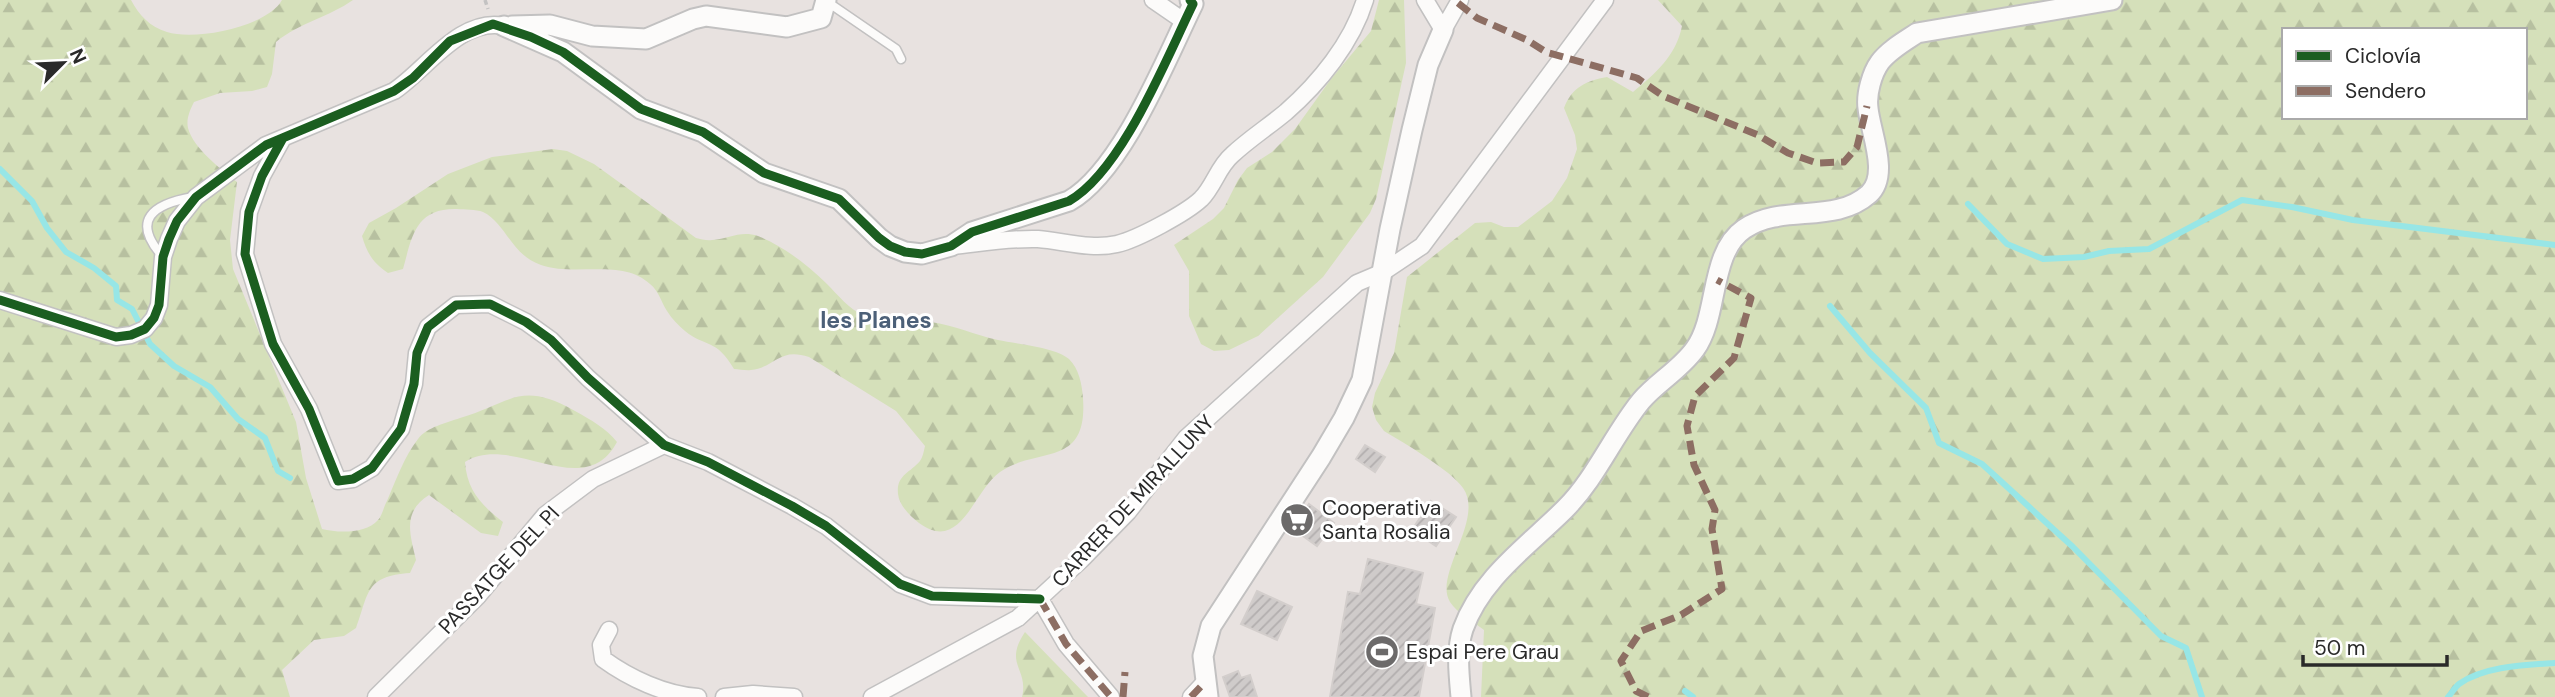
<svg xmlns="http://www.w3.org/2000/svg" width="2555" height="697" viewBox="0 0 2555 697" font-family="'DM Sans',sans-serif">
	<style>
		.forest { fill: url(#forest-firs); fill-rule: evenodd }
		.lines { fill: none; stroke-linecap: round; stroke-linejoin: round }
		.stream { stroke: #97e6e6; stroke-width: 6 }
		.building { fill: url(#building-hatch); stroke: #d3cecc; stroke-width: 2 }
		.service-casing { stroke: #c2c1c1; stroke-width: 11 }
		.minor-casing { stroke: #c2c1c1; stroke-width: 19 }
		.tertiary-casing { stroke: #c2c1c1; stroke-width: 23 }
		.path { stroke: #c3c2c2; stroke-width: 3.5; stroke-dasharray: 5 3.5; stroke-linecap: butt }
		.service { stroke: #fcfbfa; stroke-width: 8 }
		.minor { stroke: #fcfbfa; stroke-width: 16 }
		.tertiary { stroke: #fcfbfa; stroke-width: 19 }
		.quiet { stroke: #8d6e63; stroke-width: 7; stroke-dasharray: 14 7; stroke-linecap: butt }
		.cycleway-casing { stroke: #fff; stroke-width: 13 }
		.cycleway { stroke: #1b5e20; stroke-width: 9 }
		.labels { text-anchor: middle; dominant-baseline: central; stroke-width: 6; stroke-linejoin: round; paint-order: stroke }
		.street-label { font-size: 21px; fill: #2a2a2a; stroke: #fff }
		.poi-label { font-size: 21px; fill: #2a2a2a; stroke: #fff; text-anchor: start }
		.neighbourhood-label { font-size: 23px; font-weight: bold; fill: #4c6078; stroke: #fff }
	</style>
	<defs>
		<pattern id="forest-firs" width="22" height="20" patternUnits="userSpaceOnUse" patternTransform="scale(1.75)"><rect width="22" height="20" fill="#d5e0ba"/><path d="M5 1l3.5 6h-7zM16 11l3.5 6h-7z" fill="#b7c0a0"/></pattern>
		<pattern id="building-hatch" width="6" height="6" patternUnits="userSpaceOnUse" patternTransform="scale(1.75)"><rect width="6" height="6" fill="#cfcbca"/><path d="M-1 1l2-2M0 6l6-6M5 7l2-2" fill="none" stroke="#b2aeae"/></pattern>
	</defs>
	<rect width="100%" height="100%" fill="#e8e2e0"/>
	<!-- forest -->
	<path class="forest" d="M0,0H131C139,15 150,27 167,32C195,41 267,27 282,0H353C329,17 299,23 276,42L272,74L267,87L252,91L220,93L194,102C190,110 186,119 188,128C193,148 222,170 237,182L230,240L233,269L296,422L306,478L322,529C338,533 366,534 378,520C382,516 384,506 387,501C396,480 404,457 418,439C427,427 446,423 460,418C511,403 520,380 575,411C591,420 606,428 617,442C584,504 512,432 465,462C467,490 481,505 503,522L498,536L481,533L429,495C402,512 410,534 416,560L410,573C365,576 369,593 356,628L344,636L314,640L282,670L290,697H0Z
		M1379,0H1404L1406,63L1376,199L1370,213L1323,277L1258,336L1229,350L1214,351L1201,344L1189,316V271L1174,245L1213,219L1224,208L1238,180L1247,168L1272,152L1295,129L1331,79L1371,31Z
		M1658,0H2555V697H1481L1484,630C1474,622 1457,613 1450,602C1433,575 1485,519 1463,488C1452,471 1404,443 1384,431L1376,420L1372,407L1375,393L1394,353L1407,277L1475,223L1491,222L1504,227H1518L1552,201L1567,178L1577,149L1575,135L1564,108C1572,87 1586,81 1607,77L1633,92C1655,74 1676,56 1682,26ZM2284,30H2525V117H2284Z
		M553,149L567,151L594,164L696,238C701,239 707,241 712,240C729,239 740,230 758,236C783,246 808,265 827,284C838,295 849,309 863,315C885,323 909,319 931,322C954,325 975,335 998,340C1016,344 1055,347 1069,359C1079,369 1082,384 1083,398C1088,469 1038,446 1000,472C973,491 961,554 919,523C910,516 899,505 898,494C896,475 910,473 920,461C923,457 924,450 925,446L896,411L809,357C779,347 776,367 751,370C746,371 739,369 734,369C716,338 706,348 685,331C678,325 672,319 667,311C661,302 659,291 650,284C622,258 575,277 541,265C511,255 506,223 483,212C476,209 464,210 457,209C415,208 412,237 403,269L388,273C373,263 367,253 362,236L369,223L396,208L448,174L492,157Z
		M1025,632L1088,697H1022C1029,668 1003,665 1025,632Z"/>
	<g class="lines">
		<!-- stream -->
		<path class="stream" d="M0,169L32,201L47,228L66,252L94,268L116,286L117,300L132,309L150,344L174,366L210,387L238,419L265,438L278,471L290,478
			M1968,204L2007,244L2043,259L2084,257L2109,251L2149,249L2242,200L2292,207L2353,220L2555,245
			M1830,306L1870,353L1926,408L1939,443L1982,464L2073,547L2161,636L2186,648L2202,697
			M1685,691L1693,697
			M2448,697C2452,693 2455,687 2459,684C2484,666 2525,665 2555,663"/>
	</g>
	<!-- building -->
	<path class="building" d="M1365,445L1385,457L1375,472L1356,459Z
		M1431,501L1456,517L1436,546L1412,530Z
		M1309,504L1334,523L1317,546L1292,528Z
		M1368,559L1423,573L1416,604L1435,608L1419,697H1330L1348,592L1360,594Z
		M1257,591L1292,607L1277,640L1241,624Z
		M1238,671L1241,678L1250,675L1257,697H1230L1223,677Z"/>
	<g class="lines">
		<!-- service casing -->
		<g class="service-casing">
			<path id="service" d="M826,1L896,49L901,59
				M163,257C130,220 153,204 193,197"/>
		</g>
		<!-- minor casing -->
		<g class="minor-casing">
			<path id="minor" d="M1153,0L1185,22
				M1425,0L1443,30L1460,0
				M283,138L262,176L249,212L245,254L273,344L309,409L338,481L353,479L372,468L401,429L414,384L417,353L428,327L456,305L490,304L526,322L551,340L588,378L664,445L708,462L792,506L826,526L900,584L932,596L1040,599
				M953,246C981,243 1009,238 1038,239C1064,241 1091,250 1117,244C1138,239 1186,213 1201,199C1214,186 1218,167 1232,155C1249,139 1268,127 1286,112C1319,83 1352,43 1365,0
				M0,300L116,337L131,335L145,329L154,318L159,305L163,257L169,239L177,221L196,197L266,145L394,91C426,70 460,17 504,26
				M1040,599L1066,644L1111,697
				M609,630L601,645L603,659C629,678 665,695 698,697
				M376,697L478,596L545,515L593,479L664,445
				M724,697L753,694L794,697
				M872,697L1018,618L1082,559L1128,512L1186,438L1357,283L1383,272L1422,246L1605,0
				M1191,697L1205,682"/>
		</g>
		<!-- tertiary casing -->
		<g class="tertiary-casing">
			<path id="tertiary" d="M504,26L563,52L641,109L703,132L764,173L839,199L879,238L890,246L905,252L922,254L951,246L972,232L1069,201C1122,171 1166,59 1193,4L1190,0
				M512,26L550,25L592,36L646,39L693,19L706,16L787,27L821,18L826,0
				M1208,697L1203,656L1211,626L1321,457L1344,418L1362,380L1390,229L1412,130L1428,65L1443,30
				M1461,697C1459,675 1456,650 1463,629C1481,578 1529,545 1565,509C1596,478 1614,434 1641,401C1657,382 1680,370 1695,349C1719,316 1709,253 1744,229C1782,203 1834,225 1869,194C1890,175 1870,131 1868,108C1866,94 1872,73 1880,62C1889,50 1905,41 1917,33L2112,0"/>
		</g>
		<!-- path -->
		<path class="path" d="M485,0L488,9"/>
		<!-- service -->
		<use href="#service" class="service"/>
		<!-- minor -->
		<use href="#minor" class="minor"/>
		<!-- tertiary -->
		<use href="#tertiary" class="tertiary"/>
		<!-- quiet -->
		<path class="quiet" d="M1458,3L1477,18L1527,40L1546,52L1637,78L1663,96L1758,135L1788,153L1817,163L1844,162L1857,147L1867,106
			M1040,599L1066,644L1111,697
			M1123,697L1125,672
			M1191,697L1205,682
			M1648,697L1636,691L1621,661L1641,631L1681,615L1722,589L1712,529L1715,510L1694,465L1687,426L1695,396L1734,358L1751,298L1717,280"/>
		<!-- cycleway casing -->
		<g class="cycleway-casing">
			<path id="cycleway" d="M283,138L262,176L249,212L245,254L273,344L309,409L338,481L353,479L372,468L401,429L414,384L417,353L428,327L456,305L490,304L526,322L551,340L588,378L664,445L708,462L792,506L826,526L900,584L932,596L1040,599
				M0,300L116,337L131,335L145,329L154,318L159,305L163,257L169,239L177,221L196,197L266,145L394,91L413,78L450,41L493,24L531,37L563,52L641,109L703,132L764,173L839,199L879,238L890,246L905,252L922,254L951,246L972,232L1069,201C1122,171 1166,59 1193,4L1190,0"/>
		</g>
		<!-- cycleway -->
		<use href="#cycleway" class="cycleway"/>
	</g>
	<!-- icons -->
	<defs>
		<g id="supermarket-disc" transform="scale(1.75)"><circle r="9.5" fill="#6c6a6a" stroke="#fff"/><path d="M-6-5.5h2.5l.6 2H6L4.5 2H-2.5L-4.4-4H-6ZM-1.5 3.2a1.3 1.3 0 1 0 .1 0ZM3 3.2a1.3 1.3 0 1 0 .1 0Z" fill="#fff"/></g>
		<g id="stadium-disc" transform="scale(1.75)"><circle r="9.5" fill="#6c6a6a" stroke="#fff"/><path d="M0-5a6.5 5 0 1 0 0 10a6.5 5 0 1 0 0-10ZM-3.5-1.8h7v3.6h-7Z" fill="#fff"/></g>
	</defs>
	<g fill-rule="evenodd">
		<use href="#supermarket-disc" x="1297" y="520"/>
		<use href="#stadium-disc" x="1382" y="652"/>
	</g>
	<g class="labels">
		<!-- street labels -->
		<g class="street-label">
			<text transform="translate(1133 501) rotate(-47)">CARRER DE MIRALLUNY</text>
			<text transform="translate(499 570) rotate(-47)">PASSATGE DEL PI</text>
		</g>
		<!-- poi labels -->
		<g class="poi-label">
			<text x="1322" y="508">Cooperativa<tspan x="1322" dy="24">Santa Rosalia</tspan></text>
			<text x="1406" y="652">Espai Pere Grau</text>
		</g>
		<!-- neighbourhood labels -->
		<g class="neighbourhood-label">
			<text x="876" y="320">les Planes</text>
		</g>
	</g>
	<!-- legend -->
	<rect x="2282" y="28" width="245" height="91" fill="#ffffff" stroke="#aaaaaa" stroke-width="2"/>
	<rect x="2296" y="51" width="35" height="10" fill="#1b5e20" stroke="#aaaaaa" stroke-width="2"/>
	<text x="2345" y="63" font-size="21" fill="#2a2a2a">Ciclovía</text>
	<rect x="2296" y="86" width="35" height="10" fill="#8d6e63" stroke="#aaaaaa" stroke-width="2"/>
	<text x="2345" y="98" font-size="21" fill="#2a2a2a">Sendero</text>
	<!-- north arrow -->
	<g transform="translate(63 63) rotate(66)" stroke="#ffffff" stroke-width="5" paint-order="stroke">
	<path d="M0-5L12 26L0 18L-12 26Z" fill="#2a2a2a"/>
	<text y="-10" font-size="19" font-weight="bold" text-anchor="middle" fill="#2a2a2a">N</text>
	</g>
	<!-- scale -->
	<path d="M2303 655v10h144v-10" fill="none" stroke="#2a2a2a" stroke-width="3.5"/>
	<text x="2314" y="655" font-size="21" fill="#2a2a2a" stroke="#ffffff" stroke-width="5" paint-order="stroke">50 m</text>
</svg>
